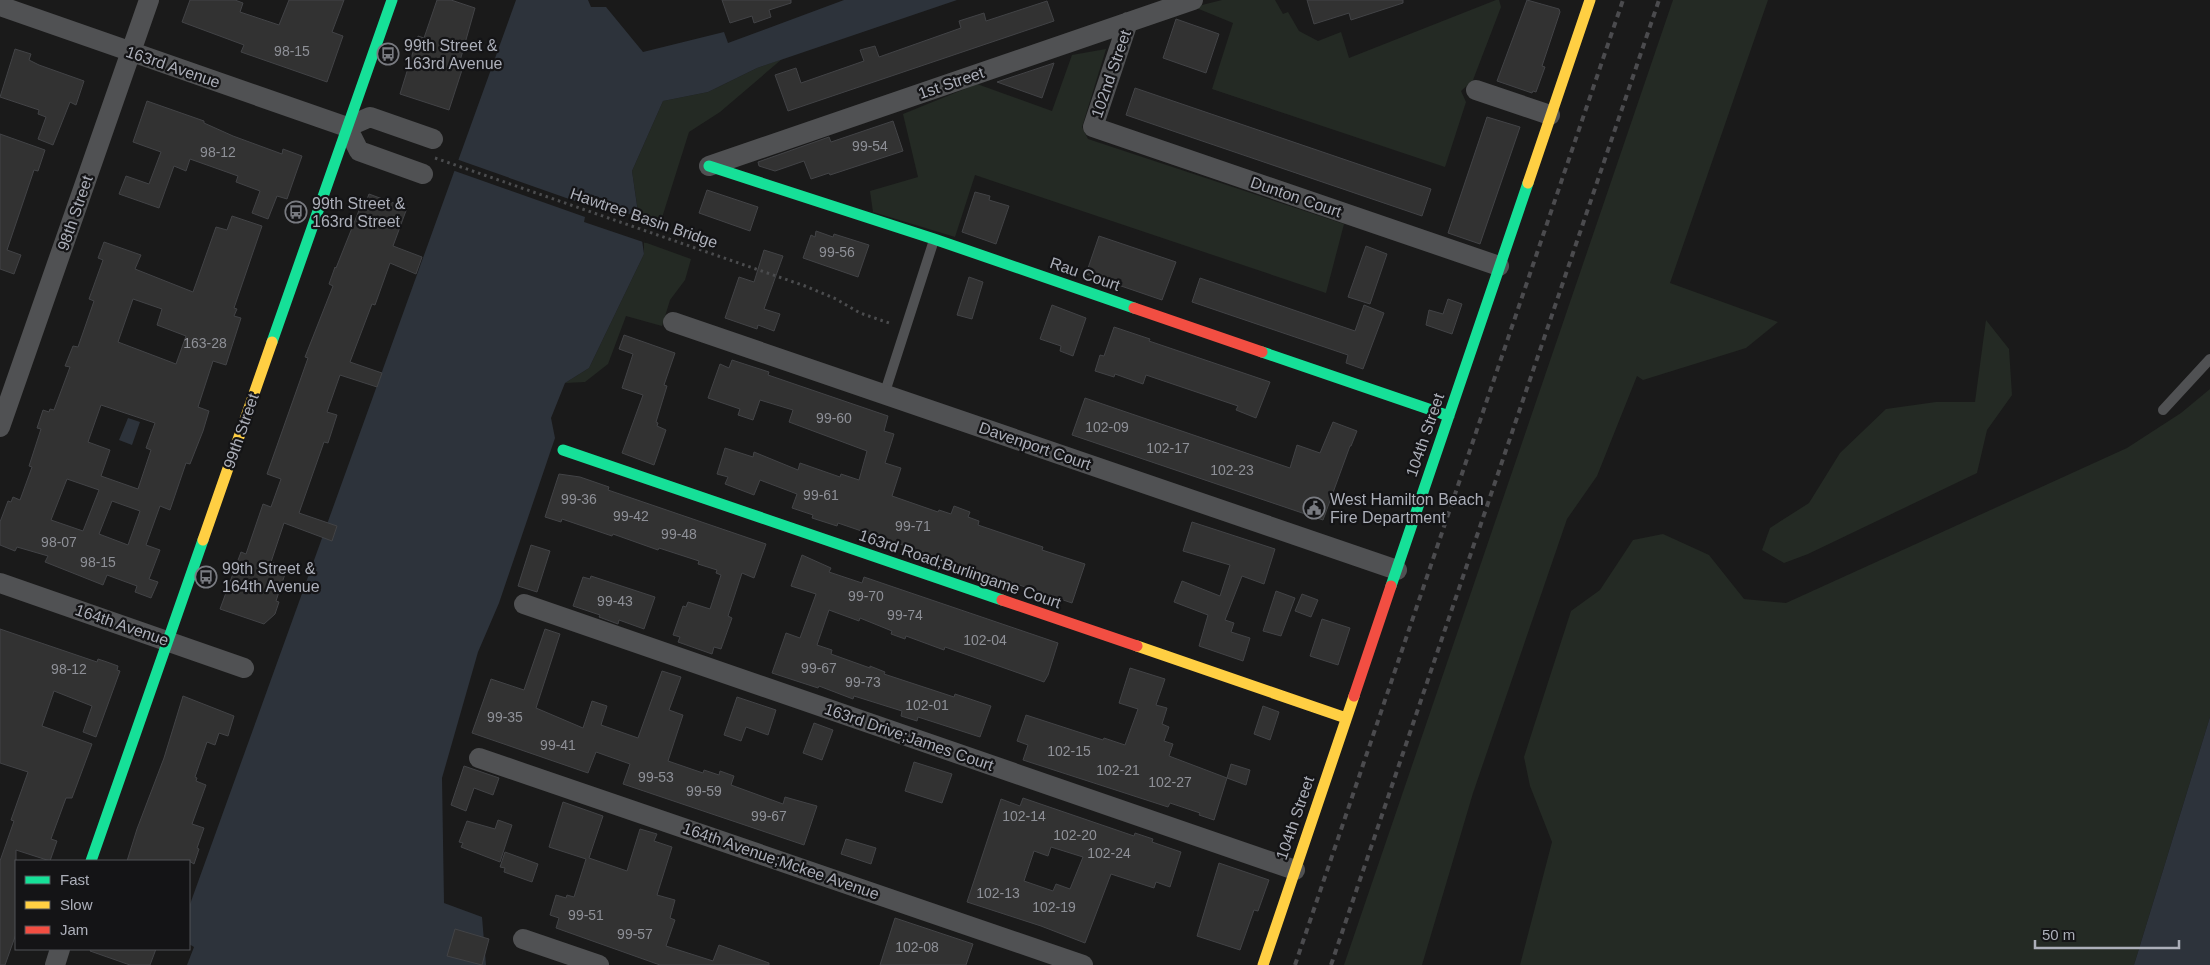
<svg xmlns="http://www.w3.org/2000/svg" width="2210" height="965" viewBox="0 0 2210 965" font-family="Helvetica,sans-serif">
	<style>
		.green { fill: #242a24 }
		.water { fill: #2d333b }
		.pier { fill: #1a1a1a }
		.building { fill: #323232; stroke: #424346; fill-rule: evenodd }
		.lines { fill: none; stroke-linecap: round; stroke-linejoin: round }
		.path { stroke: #4b4c4e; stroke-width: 3; stroke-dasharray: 2.5 4; stroke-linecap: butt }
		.lane { stroke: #505153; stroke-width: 10 }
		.street { stroke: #505153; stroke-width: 20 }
		.fast { stroke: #16e098; stroke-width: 11 }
		.slow { stroke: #ffcf43; stroke-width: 11 }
		.jam { stroke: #f24e42; stroke-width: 11 }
		.rail { stroke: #4b4b4e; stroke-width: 4; stroke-dasharray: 6 5; stroke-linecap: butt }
		.labels { text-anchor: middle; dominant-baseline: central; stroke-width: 4.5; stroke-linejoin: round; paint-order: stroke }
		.number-label { font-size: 14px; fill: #8e9097 }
		.poi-label { font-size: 16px; fill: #acafb9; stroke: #141416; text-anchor: start }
		.street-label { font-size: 16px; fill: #acafb9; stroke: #141416 }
	</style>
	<rect width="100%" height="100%" fill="#1a1a1a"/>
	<!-- green -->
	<path class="green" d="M1222,0H1275L1283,14L1288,12L1299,31L1318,41L1341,32L1349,58L1496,0H1499L1501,7L1473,80L1461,91L1466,102L1445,167L1212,89L1233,23L1194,7Z
		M1673,0H1768L1670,283L1778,322L1746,348L1643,380L1637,376L1597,476L1567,519L1473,793L1422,965H1344Z
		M1106,49L1082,127L1088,139L1344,224L1326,293L975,175L955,237L873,212L870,191L918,177L903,114L977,84L1052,111L1072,55Z
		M782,59L720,112L689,132L660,224L639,218L632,171L663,101L708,92L757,68Z
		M644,242L691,259L685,280L670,300L662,326L626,316L608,364L585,382L565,383L589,368L644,254Z
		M1986,320L2009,349L2012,395L1987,430L1977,473L1808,554L1784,563L1762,550L1770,528L1809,503L1840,453L1886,409L1936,402H1975Z
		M2210,389V717L2134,965H1520L1552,842L1530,786L1524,757L1571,611L1600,590L1633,540L1663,534L1709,555L1744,599L1786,603L2127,448L2181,413Z"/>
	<!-- water -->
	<path class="water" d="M516,0H588L591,7H606L643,52L724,32L728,43L844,0H957L757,68L708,92L663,101L632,171L644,254L589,368L565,383L551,418L555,438L499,603L478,652L442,778L444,903L482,917L486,965H187L194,947L189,944V907Z
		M128,418L140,422L132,445L119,440Z
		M2210,717V965H2134Z"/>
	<!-- pier -->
	<path class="pier" d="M456,159L589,206L591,201L641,218L646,243L584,222L585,217L452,170Z"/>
	<!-- building -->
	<path class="building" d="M190,0H235L243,3L240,12L279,25L289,0H344L332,32L343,36L327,82L241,52L244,45L182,22Z
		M437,0H451L475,8L458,68L462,70L449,110L400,94L418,36L424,38Z
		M722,0H791V3L769,10L771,17L754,23L752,16L730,23Z
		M1307,0H1403V3L1351,20L1349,13L1314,24Z
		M1527,0L1559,9L1560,12L1542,66L1545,67L1536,92L1533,91L1532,93L1497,81Z
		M1047,1L1054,21L788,111L775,75L796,68L801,83L864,61L860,50L875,46L879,57L961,28L959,21L984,13L986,21Z
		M1176,19L1219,34L1206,73L1163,58Z
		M15,49L31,54L29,60L39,65L84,81L76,105L70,102L53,145L38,139L46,117L38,114L39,110L0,97Z
		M1054,63L1042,98L997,82Z
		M1135,88L1431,189L1422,216L1126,115Z
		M147,101L204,121V123L233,136L282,154L283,149L302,156L287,199L277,196L268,219L252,213L260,191L236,182L238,176L190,159L186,171L174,166L159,208L119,194L126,176L149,184L161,152L133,142Z
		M1487,117L1520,127L1480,244L1448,233Z
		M893,121L903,151L830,175L829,173L811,179L804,161L775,171L759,166L758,162L829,137L831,142Z
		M0,134L45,150L38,171L34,170L7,250L21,255L14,274L0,269Z
		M707,190L758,207L750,231L699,213Z
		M975,192L990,196L989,200L1009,206L996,244L962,232Z
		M369,194L407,208L393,246L422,257L416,274L390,263L375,305L372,304L350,362L382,373L377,387L340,375L327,412L337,415L328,443L324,442L299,513L337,526L332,541L284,523L271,562L287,568L276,601L279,602L275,614L264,624L220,609L241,552L246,554L263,504L271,507L281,479L267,474L308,358L305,357L333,286L329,284L335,267L336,268L362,203L365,204Z
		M232,216L262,226L234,308L237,309L234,316L241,318L226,365L213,361L198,407L209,411L203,431L190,464L186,463L170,510L160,506L146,545L160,550L149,579L158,582L151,598L135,592L137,586L107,575L103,585L45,562L48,556L17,547L15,551L0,545V522L8,501L11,502L13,497L20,500L32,467L29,466L41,429L37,428L43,410L49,412L50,409L54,410L70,367L65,366L73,346L78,347L94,301L89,299L103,260L98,258L104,242L141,255L135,269L193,292L216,227L227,230ZM133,299L162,309L157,325L186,336L176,364L118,342ZM101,405L155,423L146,448L151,450L138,489L101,476L110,450L88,442ZM67,479L99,490L83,531L51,520ZM112,501L140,511L128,545L99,534Z
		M816,231L833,237L834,234L869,245L858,277L803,258L811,235L815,237Z
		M1099,236L1176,262L1162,300L1086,274Z
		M1366,246L1387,254L1370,304L1348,297Z
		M764,250L783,256L764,309L780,314L774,331L758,325L757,329L725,318L739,277L754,282Z
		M969,277L983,282L972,319L957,315Z
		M1200,278L1355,331L1364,305L1384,313L1363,369L1346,363L1348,355L1192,302Z
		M1448,299L1462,304L1452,334L1426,325L1429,310L1443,314Z
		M1052,305L1086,318L1073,356L1060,351L1061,346L1040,339Z
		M1114,327L1150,339L1149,341L1270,382L1256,418L1236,410L1238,406L1146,375L1143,384L1115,374L1114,377L1095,371L1100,355L1104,356Z
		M624,335L675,353L664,385L667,386L656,422L658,423L657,426L666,430L654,465L622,453L643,395L622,388L633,354L619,349Z
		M732,360L769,372L768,375L888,416L884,431L894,434L885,463L901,468L892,496L938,512L939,510L951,514L954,506L970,512L968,517L979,521L978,525L1043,547L1042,550L1085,564L1072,603L838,523L837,526L812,518L813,515L792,508L797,494L760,480L754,495L725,484L728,477L717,474L725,448L753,457L754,452L798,470L800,463L840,477L841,474L859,480L867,451L789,422L793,410L760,400L753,420L738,415L740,409L708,398L720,364L729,368Z
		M1085,398L1290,468L1297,445L1320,453L1333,422L1357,431L1351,446H1350L1323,520L1072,435Z
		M559,474L580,477L609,487L608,490L766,544L754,578L742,573L728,616L732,618L721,649L714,647L712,654L678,642L680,637L673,635L683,606L686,607L688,602L710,609L721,575L716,573L717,570L698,564L699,561L659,548L658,550L613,534L612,536L562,519L561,522L545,517Z
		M1192,522L1275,549L1264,584L1242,576L1225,620L1234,623L1231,632L1250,638L1243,661L1199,646L1208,615L1174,602L1182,581L1220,596L1230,565L1183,551Z
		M531,545L550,551L537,592L518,586Z
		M802,555L831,568L829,572L862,583L864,577L1058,643L1048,675L1044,682L945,647L944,650L906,636L905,639L891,634L892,631L860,618L859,621L829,610L817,645L832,650L831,654L870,668V666L885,672L884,674L954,697L955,694L991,706L980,737L918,717L917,721L901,716L902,711L854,696L853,699L819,686L818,688L772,673L786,633L800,638L816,594L791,586Z
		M591,576L655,597L644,629L619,620L618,624L599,617L600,615L573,606L583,577L590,579Z
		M1276,591L1295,598L1281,636L1263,631Z
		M1302,594L1318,600L1311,617L1295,611Z
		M1322,619L1350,628L1338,665L1310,656Z
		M0,629L97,662L98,659L107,662L118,666L117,670L120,671L96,737L83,732L92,706L54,691L42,726L92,744L72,798H66L51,839L57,841L50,861L16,850V934L5,965H0V861L14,821L11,820L28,772L0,763Z
		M545,629L560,634L536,708L583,728L592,701L607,706L601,725L638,738L662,671L681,677L669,710L683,715L668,761L703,773L704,770L719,775L720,771L734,776L731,785L783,804L785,797L817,806L804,845L623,784L630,764L596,752L588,773L472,733L491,679L524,690Z
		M1130,668L1165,679L1156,705L1167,708L1162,724L1169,727L1164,741L1173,744L1169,756L1227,778L1231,764L1250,770L1246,785L1227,778L1214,820L1199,815L1200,813L1170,803L1168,807L1023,760L1028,745L1017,741L1026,715L1103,740L1104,738L1125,745L1138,709L1119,703Z
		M183,696L234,716L228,736L219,733L215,745L207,742L195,777L197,778L196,781L206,785L192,824L204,828L197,848L199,849L194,864L189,861H127L137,829L164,758Z
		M737,697L776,710L768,735L746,727L741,741L724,735Z
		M1263,706L1279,712L1270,740L1254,734Z
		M814,723L833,730L822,760L803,753Z
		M914,762L952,774L942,803L905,791Z
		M464,766L499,778L493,795L474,788L466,811L451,805Z
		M1023,798L1134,836L1135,833L1153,839L1152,842L1181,852L1170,887L1156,882L1154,888L1111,874L1085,943L1041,926L967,902L1001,799L1020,806ZM1051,847L1083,857L1070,889L1056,884L1053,891L1024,881L1034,851L1048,856Z
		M563,802L603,816L589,858L627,871L640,829L657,834L654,841L672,847L657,895L675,900L670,918L675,920L666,946L713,961L719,945L769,963V965H660L556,928L559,918L550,915L556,895L566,898L567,895L574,897L586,859L549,847Z
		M498,820L512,825L500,862L461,847L463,843L459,842L467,821L495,829Z
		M846,839L876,848L871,864L841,854Z
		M505,852L538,864L532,882L504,872L505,868L500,867Z
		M1219,863L1269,880L1258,911L1254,910L1240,950L1197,936Z
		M895,918L973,944L966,965H880Z
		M455,929L489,939L482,965L447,956Z
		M91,949H156L150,965H130L90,951Z"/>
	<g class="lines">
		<!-- path -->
		<path class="path" d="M435,158L805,286L836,299L860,313L892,324"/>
		<!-- lane -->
		<path class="lane" d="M884,395L934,240
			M2163,410L2210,359"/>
		<!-- street -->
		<path class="street" d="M0,6L347,127L370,117L433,139
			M1128,22L1093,127L1499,266
			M1476,90L1550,115
			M347,127L359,151L423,174
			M709,166L1193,0
			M673,322L1397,570
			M0,427L149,0
			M0,583L244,668
			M524,604L1295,870
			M479,758L1083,965
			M523,939L599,965
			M55,965L60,949"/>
		<!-- fast -->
		<path class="fast" d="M709,166L934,239L1134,308
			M272,342L392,0
			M1262,352L1449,416
			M563,450L1002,600
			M1391,586L1528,183
			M91,861L203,540"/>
		<!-- slow -->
		<path class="slow" d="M1528,183L1590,0
			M203,540L272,342
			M1137,646L1346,718
			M1263,965L1354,696"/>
		<!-- jam -->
		<path class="jam" d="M1134,308L1262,352
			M1002,600L1137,646
			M1354,696L1391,586"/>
		<!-- rail -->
		<path class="rail" d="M1295,965L1623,0
			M1331,965L1659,0"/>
	</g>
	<!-- icons -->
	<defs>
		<g id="bus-ring" transform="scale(1.125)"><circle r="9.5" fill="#141416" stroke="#797b81" stroke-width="1.5"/><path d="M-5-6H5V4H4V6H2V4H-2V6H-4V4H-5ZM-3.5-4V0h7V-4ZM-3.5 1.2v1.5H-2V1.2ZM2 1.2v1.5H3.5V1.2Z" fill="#797b81"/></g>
		<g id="civic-ring" transform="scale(1.125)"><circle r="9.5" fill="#141416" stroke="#797b81" stroke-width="1.5"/><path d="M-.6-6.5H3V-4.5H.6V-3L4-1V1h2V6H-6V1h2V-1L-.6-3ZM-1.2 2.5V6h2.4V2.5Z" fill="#797b81"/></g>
	</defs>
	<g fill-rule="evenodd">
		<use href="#bus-ring" x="388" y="54"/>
		<use href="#bus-ring" x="296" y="212"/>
		<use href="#civic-ring" x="1314" y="508"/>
		<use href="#bus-ring" x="206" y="577"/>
	</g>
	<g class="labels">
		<!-- number labels -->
		<g class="number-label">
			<text x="292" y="51">98-15</text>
			<text x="870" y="146">99-54</text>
			<text x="218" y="152">98-12</text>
			<text x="837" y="252">99-56</text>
			<text x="205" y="343">163-28</text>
			<text x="834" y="418">99-60</text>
			<text x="1107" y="427">102-09</text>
			<text x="1168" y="448">102-17</text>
			<text x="1232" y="470">102-23</text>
			<text x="821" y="495">99-61</text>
			<text x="579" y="499">99-36</text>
			<text x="631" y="516">99-42</text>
			<text x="913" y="526">99-71</text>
			<text x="679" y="534">99-48</text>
			<text x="59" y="542">98-07</text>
			<text x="98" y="562">98-15</text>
			<text x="866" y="596">99-70</text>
			<text x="615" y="601">99-43</text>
			<text x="905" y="615">99-74</text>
			<text x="985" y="640">102-04</text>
			<text x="819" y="668">99-67</text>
			<text x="69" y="669">98-12</text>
			<text x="863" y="682">99-73</text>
			<text x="927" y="705">102-01</text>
			<text x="505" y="717">99-35</text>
			<text x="558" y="745">99-41</text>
			<text x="1069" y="751">102-15</text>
			<text x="1118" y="770">102-21</text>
			<text x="656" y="777">99-53</text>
			<text x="1170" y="782">102-27</text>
			<text x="704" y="791">99-59</text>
			<text x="769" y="816">99-67</text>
			<text x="1024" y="816">102-14</text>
			<text x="1075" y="835">102-20</text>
			<text x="1109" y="853">102-24</text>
			<text x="998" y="893">102-13</text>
			<text x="1054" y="907">102-19</text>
			<text x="586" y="915">99-51</text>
			<text x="635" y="934">99-57</text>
			<text x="917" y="947">102-08</text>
		</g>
		<!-- poi labels -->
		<g class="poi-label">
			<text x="404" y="45">99th Street &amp;<tspan x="404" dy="18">163rd Avenue</tspan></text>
			<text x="312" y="203">99th Street &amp;<tspan x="312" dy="18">163rd Street</tspan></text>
			<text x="1330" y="499">West Hamilton Beach<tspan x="1330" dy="18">Fire Department</tspan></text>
			<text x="222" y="568">99th Street &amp;<tspan x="222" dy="18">164th Avenue</tspan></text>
		</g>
		<!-- street labels -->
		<g class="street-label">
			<text transform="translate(173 67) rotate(19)">163rd Avenue</text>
			<text transform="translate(1111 74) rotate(-71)">102nd Street</text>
			<text transform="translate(951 83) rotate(-19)">1st Street</text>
			<text transform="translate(1296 197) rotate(19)">Dunton Court</text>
			<text transform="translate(75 213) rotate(-71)">98th Street</text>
			<text transform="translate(644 218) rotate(19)">Hawtree Basin Bridge</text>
			<text transform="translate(1085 274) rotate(19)">Rau Court</text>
			<text transform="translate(241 431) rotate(-71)">99th Street</text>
			<text transform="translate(1425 435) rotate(-71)">104th Street</text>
			<text transform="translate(1035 446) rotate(19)">Davenport Court</text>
			<text transform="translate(960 569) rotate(19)">163rd Road;Burlingame Court</text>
			<text transform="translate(122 625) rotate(19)">164th Avenue</text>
			<text transform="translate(909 737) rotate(19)">163rd Drive;James Court</text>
			<text transform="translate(1295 818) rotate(-71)">104th Street</text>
			<text transform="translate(781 861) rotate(19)">164th Avenue;Mckee Avenue</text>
		</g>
	</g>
	<!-- legend -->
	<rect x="15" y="860" width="175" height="90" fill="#141416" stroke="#515257"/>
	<rect x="25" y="876" width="25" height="8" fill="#16e098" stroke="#515257"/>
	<text x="60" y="885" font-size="15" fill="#acafb9">Fast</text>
	<rect x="25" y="901" width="25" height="8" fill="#ffcf43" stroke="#515257"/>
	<text x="60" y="910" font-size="15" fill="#acafb9">Slow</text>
	<rect x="25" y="926" width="25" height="8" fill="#f24e42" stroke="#515257"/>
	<text x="60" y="935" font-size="15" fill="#acafb9">Jam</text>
	<!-- scale -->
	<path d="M2035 940v8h144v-8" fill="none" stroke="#acafb9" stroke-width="2.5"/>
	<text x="2042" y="940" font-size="15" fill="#acafb9" stroke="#141416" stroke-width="4" paint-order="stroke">50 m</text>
</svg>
